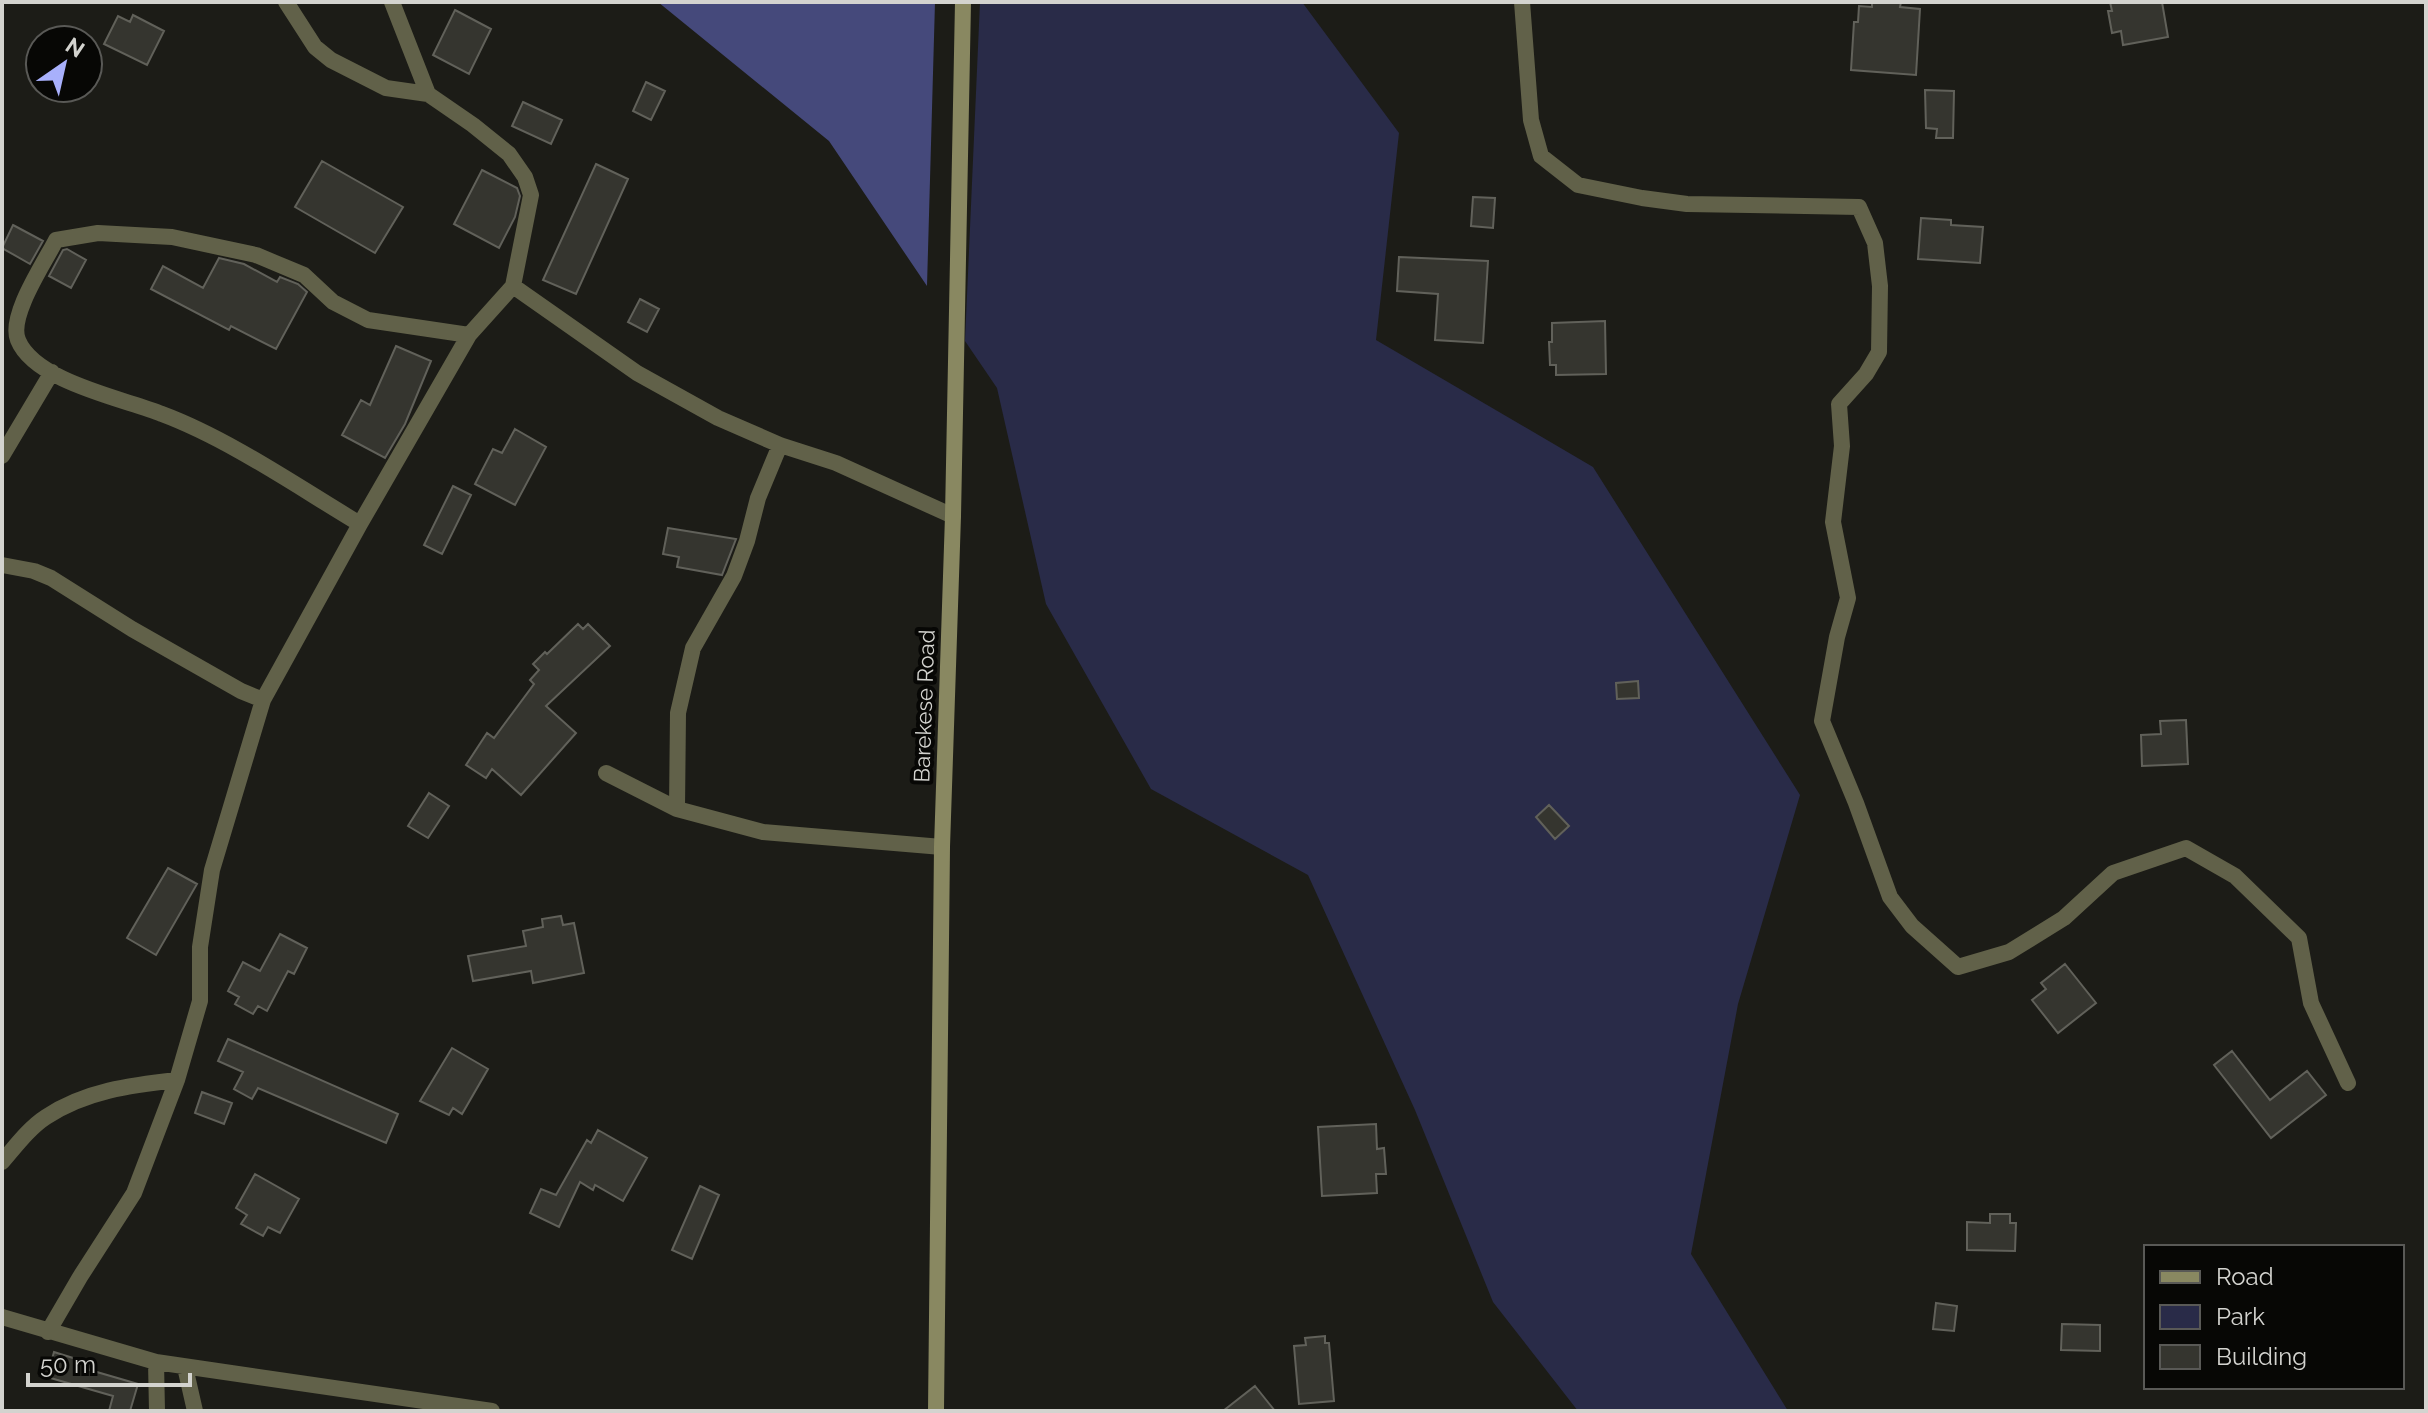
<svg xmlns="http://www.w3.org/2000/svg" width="2428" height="1413" viewBox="0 0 2428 1413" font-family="Raleway,sans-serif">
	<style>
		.green { fill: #292b48 }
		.forest { fill: #45497b }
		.building { fill: #35352f; stroke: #61615a; stroke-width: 2 }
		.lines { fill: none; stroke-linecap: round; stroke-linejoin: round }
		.street { stroke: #616149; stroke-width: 16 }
		.secondary { stroke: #898861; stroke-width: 16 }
		.labels { text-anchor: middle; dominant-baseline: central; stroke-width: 8; stroke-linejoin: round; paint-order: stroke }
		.street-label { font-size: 22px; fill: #d3d3cf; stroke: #070705 }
	</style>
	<rect width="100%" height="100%" fill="#1c1c17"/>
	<!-- green -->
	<path class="green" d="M980,2H1302L1399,133L1376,340L1593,467L1800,795L1738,1004L1691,1254L1788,1411H1578L1493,1302L1415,1110L1308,875L1151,789L1046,604L997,388L965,341Z"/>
	<!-- forest -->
	<path class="forest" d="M658,2H935L927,286L829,141Z"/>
	<!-- building -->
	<path class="building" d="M1872,2H1901L1900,7L1920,9L1916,75L1851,70L1854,22H1858L1859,6L1872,7Z
		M2110,2H2162L2168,37L2123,45L2121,31L2112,33L2108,11H2112Z
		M455,10L491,29L469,74L433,55Z
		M133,15L164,31L147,65L104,44L118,16L130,22Z
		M646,82L665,91L651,120L633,111Z
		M1925,90L1954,91L1953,138H1936L1937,129L1926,128Z
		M523,102L562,120L551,144L512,126Z
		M322,161L403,207L375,253L295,207Z
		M596,164L628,179L576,294L543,280Z
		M482,170L517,188L520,196L515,217L499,248L454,224Z
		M1473,197L1495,198L1493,228L1471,226Z
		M1921,218L1951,220V225L1983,227L1980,263L1918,259Z
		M13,225L43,241L30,264L2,248Z
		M67,249L86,260L71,288L49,276L63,250Z
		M1399,257L1488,261L1483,343L1435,340L1438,294L1397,291Z
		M219,258L244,264L277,282L280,277L298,284L307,292L276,349L231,326L229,330L151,289L163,266L203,288Z
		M640,299L659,309L647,332L628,322Z
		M1605,321L1606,374L1556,375V365H1550L1549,342H1552V323Z
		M396,346L431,361L405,424L385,458L342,435L361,400L370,405Z
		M515,429L546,447L515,505L475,484L493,449L502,453Z
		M453,486L471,495L442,554L424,545Z
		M668,528L736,539L722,575L677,567L679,557L663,554Z
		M578,624L583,629L588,624L610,646L546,706L576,733L521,795L492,769L486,778L466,765L487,733L494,738L534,684L530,680L539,670L533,664L545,652L547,654Z
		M1638,681L1639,698L1617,699L1616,683Z
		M2186,720L2188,764L2142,766L2141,735L2161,734L2160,721Z
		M429,793L449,806L428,838L408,826Z
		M1549,805L1569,826L1555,839L1536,817Z
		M168,868L197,884L156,955L127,938Z
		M561,916L563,925L574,923L584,973L533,983L531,971L473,981L468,956L526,946L523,931L543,927L542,919Z
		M280,934L307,948L294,974L288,971L267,1011L258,1006L253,1014L235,1004L239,997L228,991L243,962L260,971Z
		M2065,964L2096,1003L2058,1033L2032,1000L2046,989L2041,983Z
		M228,1039L398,1114L386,1143L258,1088L252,1099L234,1089L243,1072L218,1061Z
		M452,1048L488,1069L462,1114L453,1108L449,1115L420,1101Z
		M2232,1051L2270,1100L2307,1071L2326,1095L2271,1138L2214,1065Z
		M202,1092L232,1103L224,1124L195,1113Z
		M1376,1124L1377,1149L1384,1148L1386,1174H1376L1377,1193L1322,1196L1318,1127Z
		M598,1130L647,1158L623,1201L595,1185L593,1190L580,1182L559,1227L530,1213L541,1189L556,1195L587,1140L591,1143Z
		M255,1174L299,1199L280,1233L268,1227L263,1236L241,1224L247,1215L236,1208Z
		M700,1186L719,1195L692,1259L672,1250Z
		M1990,1214H2010V1223H2016L2015,1251L1967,1250V1222L1990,1223Z
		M1936,1303L1957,1306L1954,1331L1933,1329Z
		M2062,1324L2100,1325V1351L2061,1350Z
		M1325,1336V1343H1329L1334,1401L1299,1404L1294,1346L1306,1345L1305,1338Z
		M54,1352L92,1364L90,1370L138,1384L130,1411H109L113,1396L47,1377Z
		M1255,1386L1275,1411H1223Z"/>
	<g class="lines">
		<!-- street -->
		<path class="street" d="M392,2L428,94
			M1522,2L1531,120L1541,156L1578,185L1642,198L1687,204L1859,207L1875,243L1880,286L1879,352L1866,374L1839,404L1842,446L1833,522L1848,598L1837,637L1822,721L1856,803L1890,897L1912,926L1958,967L2009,952L2064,918L2113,873L2186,848L2235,876L2299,938L2311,1003L2348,1083
			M513,286L637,373L718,418L780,445L836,463L953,516
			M2,456L52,372
			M360,524C298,487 229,439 162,414C125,399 35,382 18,340C8,316 45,262 56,240L98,233L172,237L256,255L304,275L333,302L368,320L469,335
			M2,565L34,571L51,578L132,629L241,691L263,700
			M606,773L677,809L763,832L942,847
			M677,809L678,713L693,648L734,576L747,541L758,498L780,445
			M2,1162C15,1147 29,1128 46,1117C85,1091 131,1085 177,1080
			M2,1317L156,1362L492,1411
			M48,1332L80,1277L134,1193L177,1080L200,1001V947L212,870L263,700L360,524L469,335L513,286L531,195L525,177L509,154L473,125L428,94L386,88L331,60L315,47L286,2
			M156,1362L157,1411
			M185,1367L195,1411"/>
		<!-- secondary -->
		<path class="secondary" d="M936,1411L942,847L953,516L963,2"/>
	</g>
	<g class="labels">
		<!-- street labels -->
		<g class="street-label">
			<text transform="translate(924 706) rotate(-88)">Barekese Road</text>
		</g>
	</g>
	<!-- border -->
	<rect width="2428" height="1413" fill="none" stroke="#d3d3cf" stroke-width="8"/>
	<!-- legend -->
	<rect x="2144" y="1245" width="260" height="144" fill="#070705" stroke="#595956" stroke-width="2"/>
	<rect x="2160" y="1271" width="40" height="12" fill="#898861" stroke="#595956" stroke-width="2"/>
	<text x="2216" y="1285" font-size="24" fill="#d3d3cf">Road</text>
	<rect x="2160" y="1305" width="40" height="24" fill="#292b48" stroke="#595956" stroke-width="2"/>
	<text x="2216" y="1325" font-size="24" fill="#d3d3cf">Park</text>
	<rect x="2160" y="1345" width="40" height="24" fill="#35352f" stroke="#595956" stroke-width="2"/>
	<text x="2216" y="1365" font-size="24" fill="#d3d3cf">Building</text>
	<!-- north arrow -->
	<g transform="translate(64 64) rotate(34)"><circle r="38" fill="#070705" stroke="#595956" stroke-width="2"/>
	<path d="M0-6L14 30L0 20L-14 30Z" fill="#a8b0fc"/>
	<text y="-12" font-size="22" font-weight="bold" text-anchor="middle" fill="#d3d3cf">N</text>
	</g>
	<!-- scale -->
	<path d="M28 1373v12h162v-12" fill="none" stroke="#d3d3cf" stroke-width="4"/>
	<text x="40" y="1373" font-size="24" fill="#d3d3cf" stroke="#070705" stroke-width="6" paint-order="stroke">50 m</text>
</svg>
